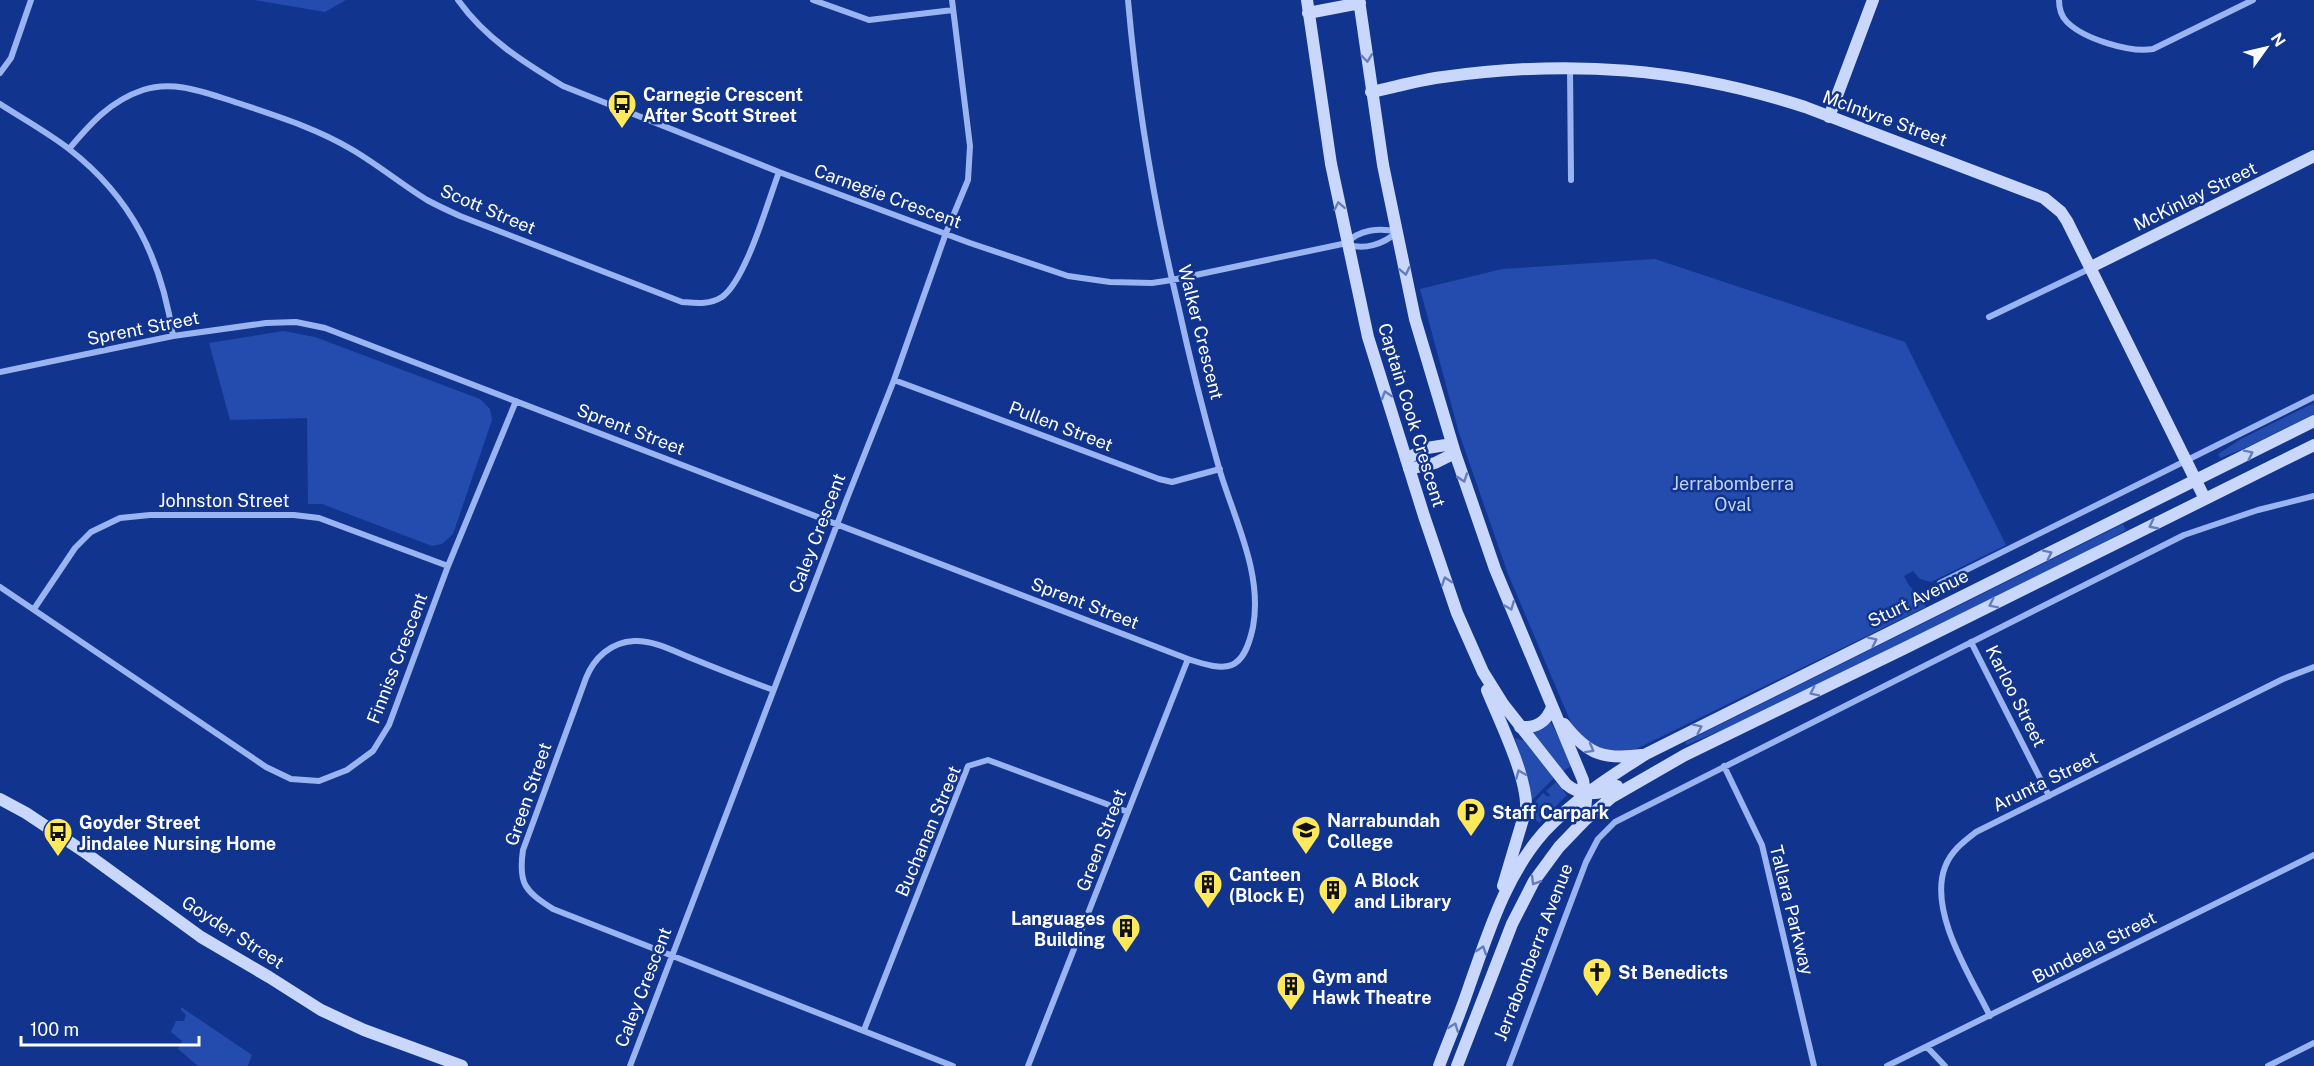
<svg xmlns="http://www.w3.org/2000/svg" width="2314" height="1066" viewBox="0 0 2314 1066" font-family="'Public Sans',sans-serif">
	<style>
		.green { fill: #234cae }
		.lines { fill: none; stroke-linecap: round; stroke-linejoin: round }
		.street { stroke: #9ab4f2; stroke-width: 6 }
		.secondary { stroke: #c9d7fc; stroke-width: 12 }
		.oneway { stroke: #647dc0 }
		.labels { text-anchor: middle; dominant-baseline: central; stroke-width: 5; stroke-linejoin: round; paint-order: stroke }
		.poi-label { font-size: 18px; font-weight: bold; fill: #fff; stroke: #11348e; text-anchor: start }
		.street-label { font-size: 18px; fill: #fff; stroke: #11348e }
		.park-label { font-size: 18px; fill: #c1d3fd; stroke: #11348e }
	</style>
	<rect width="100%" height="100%" fill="#11348e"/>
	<!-- green -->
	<path class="green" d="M254,0H346L325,12Z
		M1655,259L1905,342L2006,545L1931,582L1920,579L1913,571L1904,576C1909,589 1920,595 1926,607L1634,750L1615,753L1590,746L1572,725L1508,574L1459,433L1420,289L1502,269Z
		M283,331L315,337L480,399L490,409L492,420L453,534L442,544L432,546L322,504H308L307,418L230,420L209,343Z
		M2314,403V414L2243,449L2220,458L2218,454L2241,439Z
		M2123,524L2126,530L2096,547L1755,716L1687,745L1685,742Z
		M1550,721L1573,765L1562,772L1532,733L1543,729Z
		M1515,738L1525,741L1554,778L1532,800L1529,782Z
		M1556,782L1567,795L1539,823L1534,818L1536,801L1543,793L1548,797L1550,795L1546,791Z
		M181,1007L252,1055L248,1066H198L178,1049L182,1041L171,1032L176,1021H184L186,1015L181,1010Z"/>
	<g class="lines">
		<!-- street -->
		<path class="street" d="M458,0C485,38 523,62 563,86L779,172L970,243L1068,276L1110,282L1152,283L1172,280L1347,243C1358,230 1380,227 1397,232
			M813,0L869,20L953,10
			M2059,0C2059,8 2061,16 2067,22C2084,39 2130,53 2153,49L2253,0
			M1570,68L1571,180
			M0,73L11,58L31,0
			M0,104C23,119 47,132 69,149C132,198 161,258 173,336
			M69,149C90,124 110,101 143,90C173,80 203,92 232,101C273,115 314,127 351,149C377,164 401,184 427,200C438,206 449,211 460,216L682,302C696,303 709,305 722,297C746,280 768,201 779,172
			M1347,244C1363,251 1384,244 1397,232
			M1989,317L2091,268
			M0,372L173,336L266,323L296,322L325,328L1188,659C1227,672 1243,673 1253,627C1263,573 1234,519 1219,468C1204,415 1190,360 1178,305C1154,205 1137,103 1128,0
			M894,380L1159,479L1172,482L1220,469
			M1940,583L2314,397
			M0,587L266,767L291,779L319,781L347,770L373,751L389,725L448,566L516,401
			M34,609L75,548L91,532L120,518L150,515H294L319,518L448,566
			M1971,642L2049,796
			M773,690C746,680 718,669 691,658C674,651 653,640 634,641C611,642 594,658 586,678L523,850C518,884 525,891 553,909L953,1066
			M1724,766L1762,845L1814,1066
			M1990,1016C1971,977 1928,912 1945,867C1951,851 1963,842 1976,832L2283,679L2314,667
			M864,1030L968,766L988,760L1128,812
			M1927,1047L1945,1066
			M630,1066L846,501L894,380L946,233L968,180L970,146L952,0
			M1028,1066L1188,659
			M1509,1066L1586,862L1598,839L1615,822L2184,535L2258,510L2314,496
			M1887,1066L2314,855
			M2268,1066L2314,1043"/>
		<!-- secondary -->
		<path class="secondary" d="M1307,0L1331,164L1368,337L1424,516L1457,613L1483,672L1503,704L1566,784C1581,797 1601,795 1617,786
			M1359,0L1383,165L1415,319L1455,453L1495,569L1583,780L1586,800L1584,821
			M1308,13L1360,3
			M1371,92C1395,87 1419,80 1443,77C1570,59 1684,68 1805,107L2044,198L2061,212L2067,221L2205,499
			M1829,117L1873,0
			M2091,267L2314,156
			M1406,459L1427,448L1452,444
			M1409,469L1435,463L1455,453
			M1487,690C1499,720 1528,778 1526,809L1503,886
			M1564,724C1588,755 1604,760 1642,755
			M1520,727C1536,728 1546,723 1552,707
			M0,799L26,813L83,851L201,937L269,977L321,1010L364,1030L462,1066
			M1439,1066C1449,1039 1461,1012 1470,984C1489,931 1506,875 1544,832C1574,800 1609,777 1646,754L2314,421
			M1457,1066L1512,924L1534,881L1559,847L1584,821L1612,797L1685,755L1905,648L2314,445"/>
	</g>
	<!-- one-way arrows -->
	<defs><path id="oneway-chevron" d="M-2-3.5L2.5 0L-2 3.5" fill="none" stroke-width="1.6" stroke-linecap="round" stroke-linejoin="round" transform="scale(1.5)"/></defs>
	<g class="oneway">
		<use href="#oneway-chevron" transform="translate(1367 58) rotate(83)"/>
		<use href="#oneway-chevron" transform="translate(1339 206) rotate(-101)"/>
		<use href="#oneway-chevron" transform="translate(1405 271) rotate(78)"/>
		<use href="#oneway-chevron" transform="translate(1386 395) rotate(-107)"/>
		<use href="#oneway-chevron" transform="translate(2249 454) rotate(-26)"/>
		<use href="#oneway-chevron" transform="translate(1463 478) rotate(71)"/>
		<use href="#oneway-chevron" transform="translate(2153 525) rotate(153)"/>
		<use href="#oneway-chevron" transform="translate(2048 554) rotate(-26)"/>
		<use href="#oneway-chevron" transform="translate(1446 581) rotate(-109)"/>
		<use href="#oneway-chevron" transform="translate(1993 604) rotate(154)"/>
		<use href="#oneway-chevron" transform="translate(1510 606) rotate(68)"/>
		<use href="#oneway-chevron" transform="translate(1873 641) rotate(-26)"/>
		<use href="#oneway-chevron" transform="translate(1814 692) rotate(154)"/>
		<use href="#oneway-chevron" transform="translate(1698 728) rotate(-26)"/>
		<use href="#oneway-chevron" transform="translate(1590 749) rotate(29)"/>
		<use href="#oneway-chevron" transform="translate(1520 774) rotate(-112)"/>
		<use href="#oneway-chevron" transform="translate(1535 881) rotate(121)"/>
		<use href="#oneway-chevron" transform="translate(1482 950) rotate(-71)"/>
		<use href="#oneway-chevron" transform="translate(1454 1027) rotate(-69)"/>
	</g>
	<!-- icons -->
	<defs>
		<g id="bus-pin" transform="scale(1.5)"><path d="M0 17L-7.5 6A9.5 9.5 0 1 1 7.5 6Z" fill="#ffe95b" stroke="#11348e"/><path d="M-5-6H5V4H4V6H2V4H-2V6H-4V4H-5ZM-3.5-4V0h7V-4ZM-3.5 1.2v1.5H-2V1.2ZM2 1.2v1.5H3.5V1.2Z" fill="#111"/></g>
		<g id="parking-pin" transform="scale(1.5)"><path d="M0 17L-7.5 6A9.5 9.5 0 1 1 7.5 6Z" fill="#ffe95b" stroke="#11348e"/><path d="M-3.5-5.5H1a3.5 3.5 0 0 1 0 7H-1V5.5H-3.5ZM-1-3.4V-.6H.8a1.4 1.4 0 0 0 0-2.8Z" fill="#111"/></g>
		<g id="school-pin" transform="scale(1.5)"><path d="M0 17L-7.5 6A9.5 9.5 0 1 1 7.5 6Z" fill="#ffe95b" stroke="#11348e"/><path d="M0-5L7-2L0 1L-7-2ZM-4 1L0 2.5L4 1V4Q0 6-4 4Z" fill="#111"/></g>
		<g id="building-pin" transform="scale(1.5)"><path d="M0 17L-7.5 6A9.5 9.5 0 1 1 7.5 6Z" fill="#ffe95b" stroke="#11348e"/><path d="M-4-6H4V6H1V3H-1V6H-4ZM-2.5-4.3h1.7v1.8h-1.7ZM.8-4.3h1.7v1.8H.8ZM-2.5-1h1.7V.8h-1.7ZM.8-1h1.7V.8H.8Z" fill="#111"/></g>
		<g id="church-pin" transform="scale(1.5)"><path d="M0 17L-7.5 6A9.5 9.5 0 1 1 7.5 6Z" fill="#ffe95b" stroke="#11348e"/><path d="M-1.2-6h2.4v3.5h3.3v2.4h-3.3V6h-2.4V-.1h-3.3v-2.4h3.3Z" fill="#111"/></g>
	</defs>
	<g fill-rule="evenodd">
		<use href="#bus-pin" x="622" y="104"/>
		<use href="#parking-pin" x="1471" y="812"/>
		<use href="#school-pin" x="1306" y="830"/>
		<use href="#bus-pin" x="58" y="832"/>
		<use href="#building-pin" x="1208" y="884"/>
		<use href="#building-pin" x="1333" y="890"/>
		<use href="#building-pin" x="1126" y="928"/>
		<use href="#church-pin" x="1597" y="972"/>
		<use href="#building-pin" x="1291" y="986"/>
	</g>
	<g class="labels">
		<!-- poi labels -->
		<g class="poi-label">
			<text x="643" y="94">Carnegie Crescent<tspan x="643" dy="21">After Scott Street</tspan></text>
			<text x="1492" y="812">Staff Carpark</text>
			<text x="1327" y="820">Narrabundah<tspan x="1327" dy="21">College</tspan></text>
			<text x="79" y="822">Goyder Street<tspan x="79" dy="21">Jindalee Nursing Home</tspan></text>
			<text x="1229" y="874">Canteen<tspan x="1229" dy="21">(Block E)</tspan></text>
			<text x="1354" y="880">A Block<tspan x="1354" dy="21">and Library</tspan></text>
			<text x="1105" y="918" text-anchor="end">Languages<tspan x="1105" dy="21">Building</tspan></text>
			<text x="1618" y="972">St Benedicts</text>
			<text x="1312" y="976">Gym and<tspan x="1312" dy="21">Hawk Theatre</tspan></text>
		</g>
		<!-- street labels -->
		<g class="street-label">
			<text transform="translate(1885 118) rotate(20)">McIntyre Street</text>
			<text transform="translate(888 196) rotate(20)">Carnegie Crescent</text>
			<text transform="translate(2195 196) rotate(-26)">McKinlay Street</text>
			<text transform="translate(488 209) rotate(23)">Scott Street</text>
			<text transform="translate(143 328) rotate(-11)">Sprent Street</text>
			<text transform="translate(1201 332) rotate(76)">Walker Crescent</text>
			<text transform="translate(1412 415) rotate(73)">Captain Cook Crescent</text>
			<text transform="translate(1061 426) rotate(21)">Pullen Street</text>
			<text transform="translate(631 429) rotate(21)">Sprent Street</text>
			<text x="224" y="500">Johnston Street</text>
			<text transform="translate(817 533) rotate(-69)">Caley Crescent</text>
			<text transform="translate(1918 598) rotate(-26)">Sturt Avenue</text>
			<text transform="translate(1085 603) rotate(21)">Sprent Street</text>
			<text transform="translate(397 658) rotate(-69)">Finniss Crescent</text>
			<text transform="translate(2016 696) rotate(63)">Karloo Street</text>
			<text transform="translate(2045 781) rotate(-26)">Arunta Street</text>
			<text transform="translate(528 794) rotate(-71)">Green Street</text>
			<text transform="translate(928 831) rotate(-67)">Buchanan Street</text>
			<text transform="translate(1101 840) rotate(-69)">Green Street</text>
			<text transform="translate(1792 910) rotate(76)">Tallara Parkway</text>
			<text transform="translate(233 932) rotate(33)">Goyder Street</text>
			<text transform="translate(2094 947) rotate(-27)">Bundeela Street</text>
			<text transform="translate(1533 952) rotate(-69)">Jerrabomberra Avenue</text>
			<text transform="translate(643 987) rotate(-69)">Caley Crescent</text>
		</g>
		<!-- park labels -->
		<g class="park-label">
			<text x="1733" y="483">Jerrabomberra<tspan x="1733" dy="21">Oval</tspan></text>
		</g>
	</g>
	<!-- north arrow -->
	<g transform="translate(2266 48) rotate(56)" stroke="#11348e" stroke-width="4.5" paint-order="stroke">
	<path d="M0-4.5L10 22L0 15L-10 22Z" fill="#ffffff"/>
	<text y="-9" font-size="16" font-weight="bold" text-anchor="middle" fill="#ffffff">N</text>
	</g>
	<!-- scale -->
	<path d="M21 1036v9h178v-9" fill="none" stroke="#ffffff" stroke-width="3"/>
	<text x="30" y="1036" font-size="18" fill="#ffffff" stroke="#11348e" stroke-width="4.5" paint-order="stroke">100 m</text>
</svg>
